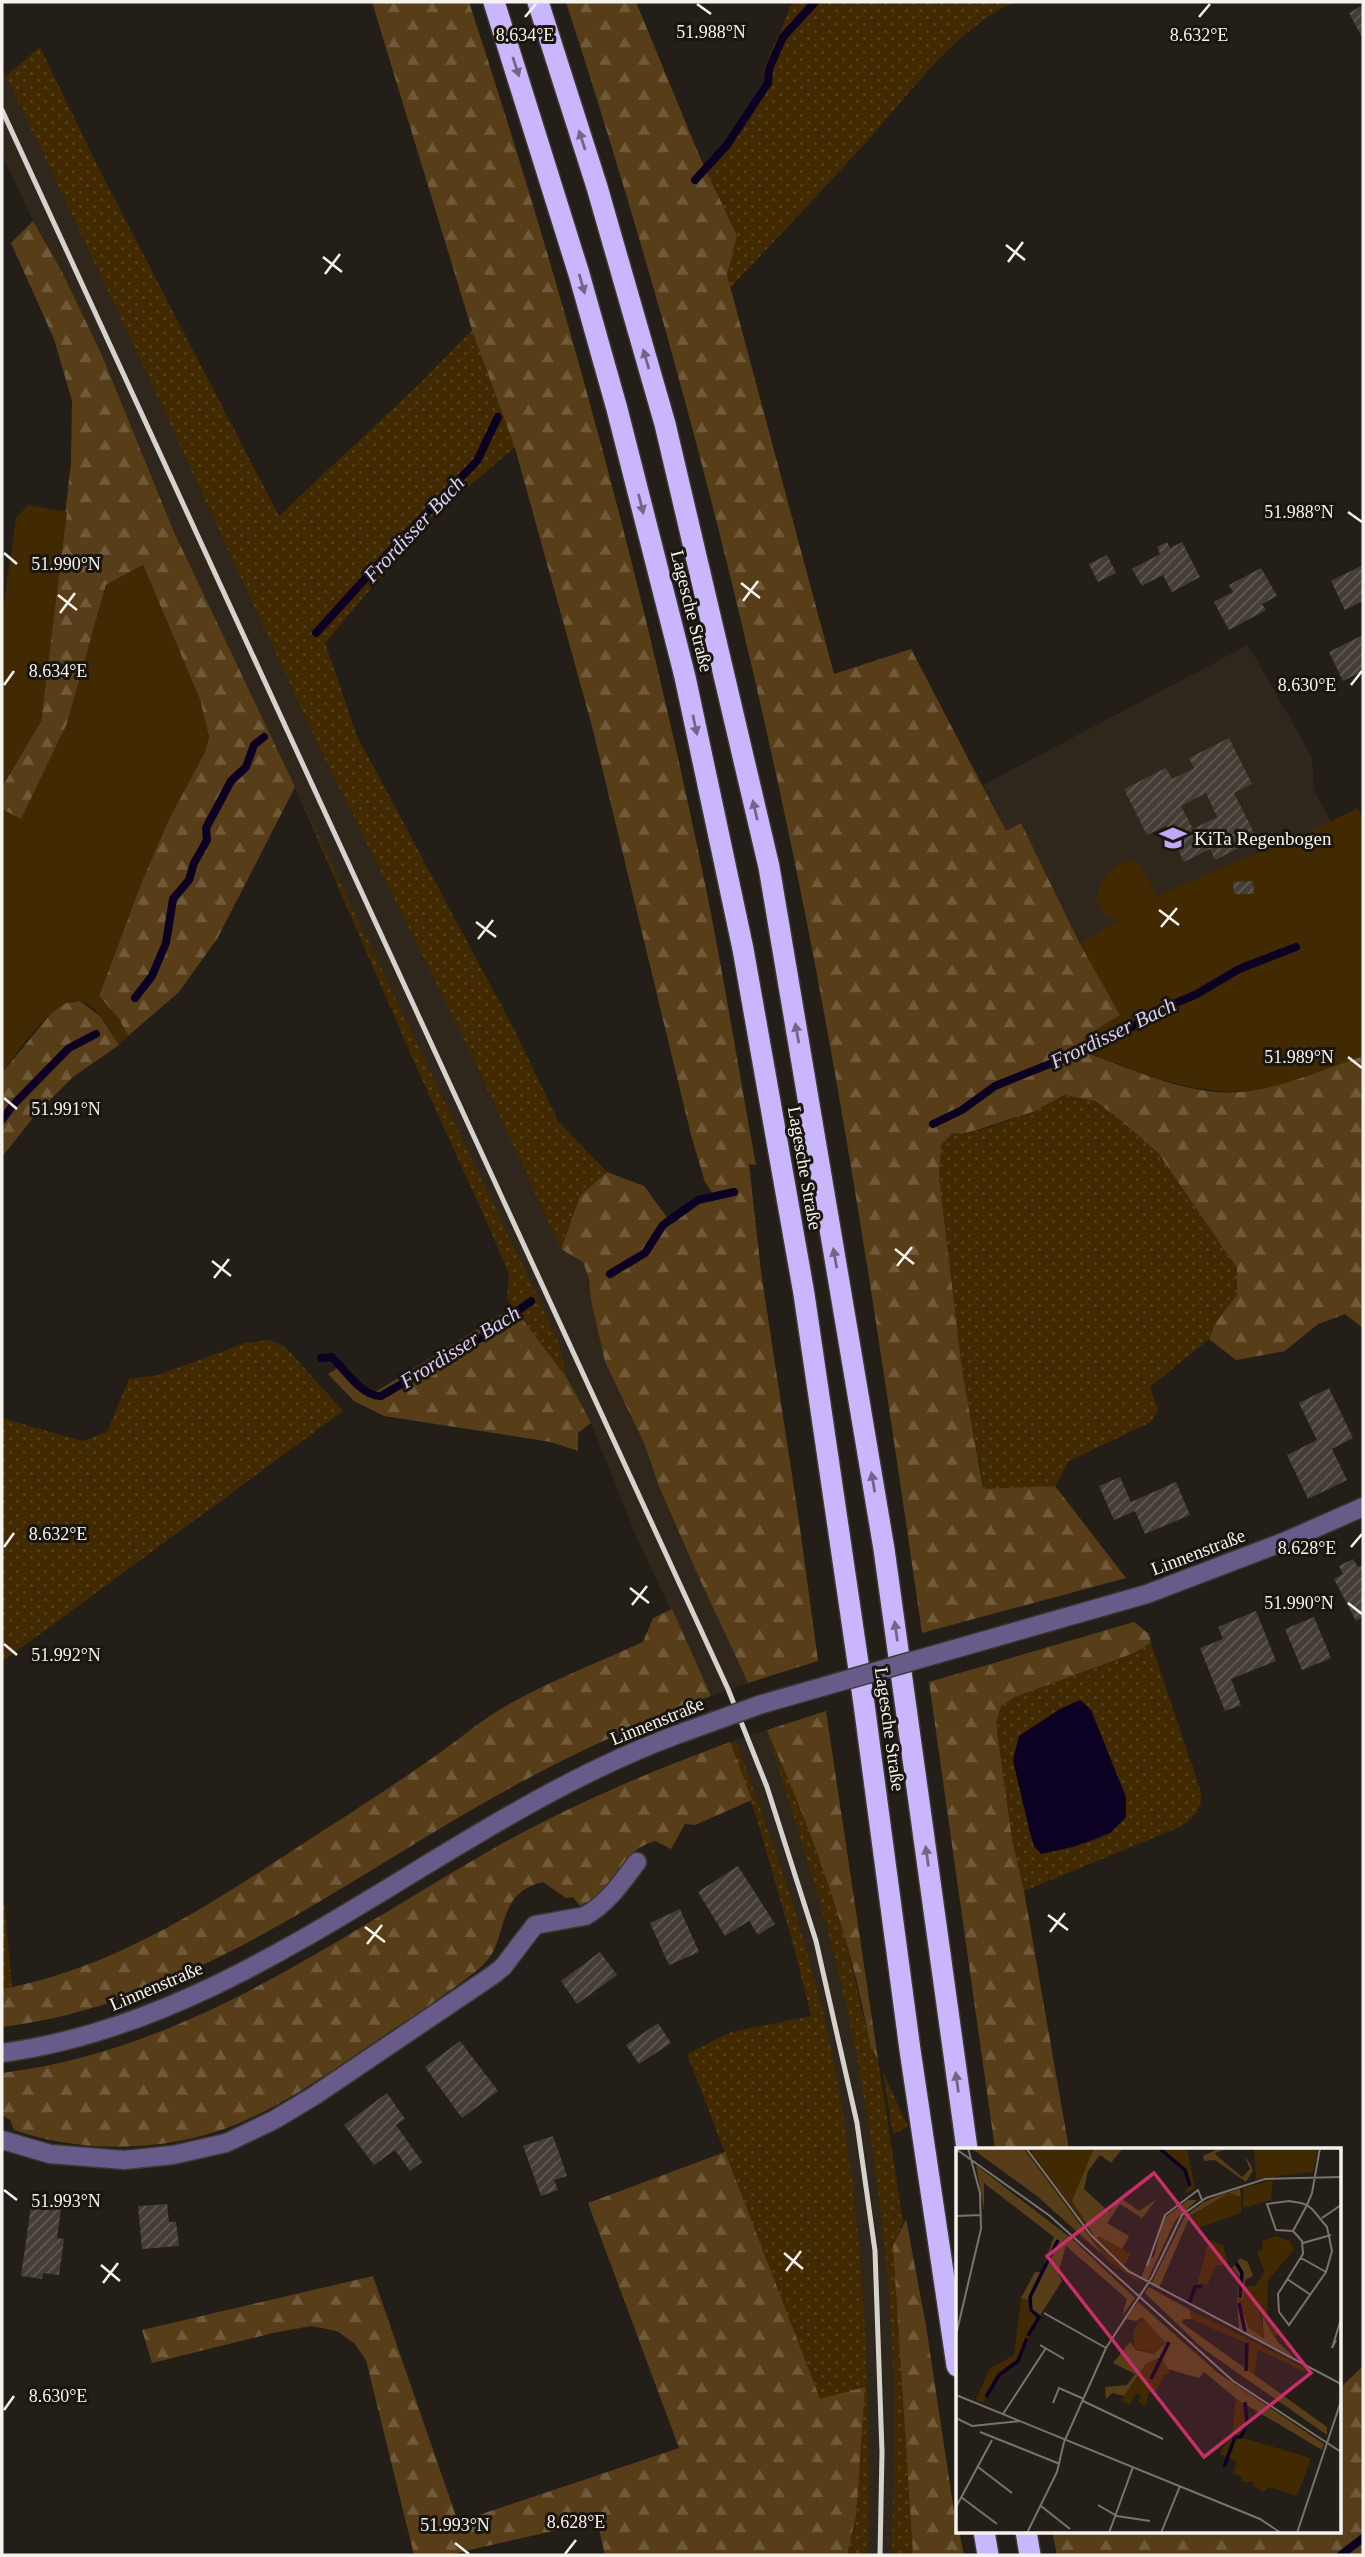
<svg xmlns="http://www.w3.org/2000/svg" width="1365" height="2557" viewBox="0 0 1365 2557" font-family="'Times New Roman',serif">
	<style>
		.built { fill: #30271c }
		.grass { fill: url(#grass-dots); fill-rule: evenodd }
		.forest { fill: url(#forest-firs) }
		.park { fill: #412a02 }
		.water { fill: #0c0023 }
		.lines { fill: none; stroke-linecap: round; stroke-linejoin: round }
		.stream { stroke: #0c0023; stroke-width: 8 }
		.building { fill: url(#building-hatch); fill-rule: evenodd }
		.street-casing { stroke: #3c3832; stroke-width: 21 }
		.highway-casing { stroke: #3c3832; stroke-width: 24 }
		.street { stroke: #685a89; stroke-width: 18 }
		.highway { stroke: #cab6fc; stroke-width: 21 }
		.rail { stroke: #d6d3cf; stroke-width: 5 }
		.street-bridge-casing { stroke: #3c3832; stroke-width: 21; stroke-linecap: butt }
		.street-bridge { stroke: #685a89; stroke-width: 18 }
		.oneway { fill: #726686 }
		.ticks { fill: none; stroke: #f6f3ef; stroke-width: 2.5 }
		.labels { text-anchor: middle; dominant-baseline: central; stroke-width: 6; stroke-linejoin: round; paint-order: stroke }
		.street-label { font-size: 19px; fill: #f6f3ef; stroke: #1a150f }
		.poi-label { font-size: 19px; fill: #f6f3ef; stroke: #1a150f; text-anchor: start }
		.water-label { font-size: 21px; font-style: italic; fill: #dacff7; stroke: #1a150f }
		.inset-river { fill: none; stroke: #0c0023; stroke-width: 3.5 }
		.inset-road { fill: none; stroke: #77736e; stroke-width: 2 }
		.view { fill: #c72e6a; fill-opacity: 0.15; stroke: #c72e6a; stroke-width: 3.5 }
		.inset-edge { fill: none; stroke: #f6f3ef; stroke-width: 3.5 }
		.ticks-label { font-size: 18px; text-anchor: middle; fill: #f6f3ef; stroke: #1a150f; stroke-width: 6; stroke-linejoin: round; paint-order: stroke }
	</style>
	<defs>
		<pattern id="grass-dots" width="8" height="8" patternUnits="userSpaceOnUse" patternTransform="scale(1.75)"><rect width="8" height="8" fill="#412a02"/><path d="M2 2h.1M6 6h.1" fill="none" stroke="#543f1b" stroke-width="1.8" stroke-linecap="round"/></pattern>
		<pattern id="forest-firs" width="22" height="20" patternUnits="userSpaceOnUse" patternTransform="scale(1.75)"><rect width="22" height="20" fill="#573e18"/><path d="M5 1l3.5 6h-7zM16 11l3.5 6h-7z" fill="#705a3a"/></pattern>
		<pattern id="building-hatch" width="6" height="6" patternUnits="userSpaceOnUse" patternTransform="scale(1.75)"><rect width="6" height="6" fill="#433d36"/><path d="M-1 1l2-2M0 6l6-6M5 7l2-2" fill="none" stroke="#5f5a53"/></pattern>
	</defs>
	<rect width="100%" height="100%" fill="#231e18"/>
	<!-- built -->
	<path class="built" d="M2,68L132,342L318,745L465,1041L561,1249L583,1262L589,1279L591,1300L605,1362L644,1443L660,1489L696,1571L748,1683L711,1696L635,1534L591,1423L567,1378L507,1299L509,1275L456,1150L415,1064L295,787L174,532L101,353L62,272L33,221L2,154Z
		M1248,645L1312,757L1314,790L1330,820L1333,830L1080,944L1021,823L1006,832L983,785Z
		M767,1730L795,1794L866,2023L913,2555H847L856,2516L865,2387L818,2041L794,1947L752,1800L730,1742Z"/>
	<!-- grass -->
	<path class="grass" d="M796,2H1015C958,26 909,94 868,140C823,190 776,239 730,288L727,275L736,236L707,170L731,147L765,81L764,68L789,11L788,8Z
		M40,47L98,167L279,516L416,387L472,330L515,447L427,522L325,643L357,736L515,1031L558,1121L607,1172L580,1196L561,1249L465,1041L318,745L132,342L6,76Z
		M295,787L557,1338L567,1378L507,1299L509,1275L495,1240L415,1064Z
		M1064,1095L1094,1101L1122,1121L1159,1154L1237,1268V1295L1216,1322L1209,1339L1150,1387L1158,1410L1151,1422L1069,1461L1055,1486L984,1490L962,1369L939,1177L941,1145L953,1133C979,1137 1040,1108 1064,1095Z
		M268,1340L278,1343L288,1350L343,1411L2,1662V1418L82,1441L107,1432L129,1379L158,1375L245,1343Z
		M1151,1643L1201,1792C1202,1809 1195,1817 1180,1827L1024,1891L1012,1839L996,1723L1001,1706L1015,1697L1134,1653ZM1019,1736L1126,1818C1095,1848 1075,1847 1034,1846L1013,1760Z
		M767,1730L815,1841L844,1933L870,2045L878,2059L903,2222L893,2247L913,2555H892C893,2483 896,2410 892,2339C886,2228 870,2117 847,2009C827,1915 795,1822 767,1730Z
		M736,1741C768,1831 801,1920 823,2013C864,2191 871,2374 868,2555H847L856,2516L864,2388L820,2400L687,2054L731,2032L811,2016L794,1947L757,1819L730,1742Z
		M2,1878L12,1987L2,1989Z
		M883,2072L908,2127L893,2134Z"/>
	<!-- forest -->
	<path class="forest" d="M372,2H469C563,288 642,579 703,874C723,970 738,1068 756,1165L749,1164L761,1272L799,1521L818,1661L748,1683L696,1571L660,1489L644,1443L605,1362L591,1300L589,1279L583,1262L561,1249L580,1196L607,1172L644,1186L672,1224L713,1194L705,1182L691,1135L592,726L515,448L472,330Z
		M566,2H636L699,155L737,236L727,275L834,674L911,649L1006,831L1021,823L1080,944L1108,927L1130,1003L1092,1055C1141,1072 1195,1099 1249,1091C1288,1085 1326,1068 1363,1056V1328L1345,1314L1318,1324L1285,1351L1236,1360L1209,1339L1216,1322L1237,1295V1268L1159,1154L1122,1121L1095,1101L1064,1095L1035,1111L977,1130L961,1134L953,1133L941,1145L939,1177L962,1369L983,1489L1055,1486L1126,1578L922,1633C881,1350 840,1067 779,788C722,523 650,260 566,2Z
		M33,221L62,272L101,353L174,532L295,787L217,939L179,992L128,1036L119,1019L99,996L142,881L169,819L205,752L209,737L200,700L143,565L106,585L67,724L21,820L2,809V787L41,721L71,463L72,401L54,339L11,243Z
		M80,1001L101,1017L119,1045L73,1077L36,1114L2,1157V1073L53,1011L65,1003Z
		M513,1307L567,1378L591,1423L578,1433V1451L551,1442L384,1416L354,1401L328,1374L338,1368C351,1375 359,1390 374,1393Z
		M672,1609L711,1696C629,1726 549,1765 473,1809C321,1897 181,2004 2,2027V1989C113,1969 208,1906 301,1845C346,1816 391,1787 434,1757C456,1742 476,1724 499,1710C544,1683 595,1664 643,1642L653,1618Z
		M1134,1622L1149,1634L1151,1643L1134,1653L1015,1697L1001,1706L996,1723L1012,1839L1024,1891L1069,2149H995L929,1682Z
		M826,1711L878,2059L870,2045C851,1935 812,1831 767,1730Z
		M730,1742L752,1800L695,1825L685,1824L671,1849L655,1841C625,1849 616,1879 594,1898C591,1901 585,1903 580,1906L573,1897L566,1898L543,1882C502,1892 507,1923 493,1952C488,1961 481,1967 474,1973C441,1998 407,2020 373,2043C329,2073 284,2105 235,2125C167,2152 83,2154 14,2130L10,2120L2,2115V2073C187,2050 332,1941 489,1851C566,1807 646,1773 730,1742Z
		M725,2152L820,2399L865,2387L856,2516L847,2555H605L597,2521L448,2555H414L366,2360L354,2343L337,2331L311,2326L273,2333L152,2363L142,2330L373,2276L458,2522L679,2448L588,2203Z
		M906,2219L926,2326L957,2531H959L964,2555H913L893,2246Z
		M1363,2366V2555H1057L1052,2531H1339V2389Z"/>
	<!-- park -->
	<path class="park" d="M28,505L67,512L41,721L2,787V617L16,518Z
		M143,565L200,700L209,737L205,752L169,819L142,881L99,996L119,1019L128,1036L119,1045C112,1032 97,1005 80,1001C54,996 16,1055 2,1073V809L21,819L67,724L106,585Z
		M1358,808L1363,819V1056C1329,1067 1279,1089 1245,1091C1190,1095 1141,1072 1091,1054L1084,1037L1120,1015L1080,944L1118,921L1104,914L1096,902C1102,877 1107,869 1131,860L1139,864L1144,871L1157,896C1223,866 1293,841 1358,808Z"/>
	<!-- water -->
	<path class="water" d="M1080,1700L1091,1710L1126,1797V1817L1110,1833L1073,1847L1041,1854L1034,1846L1030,1833L1013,1760L1019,1736L1060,1709Z"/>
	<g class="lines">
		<!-- stream -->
		<path class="stream" d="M695,180L727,145L768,83L769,69L783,37L815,2
			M316,633L393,548L477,461L498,417
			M135,998L152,976L166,943L173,899L189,880L194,863L207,840L206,828L231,781L246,767L254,745L264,737
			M2,1120L13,1105L69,1048L96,1034
			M933,1124L962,1110L995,1086L1102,1043L1178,1002L1197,994L1239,969L1296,947
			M610,1274L645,1253L663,1225L698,1200L734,1192
			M321,1358L332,1357C344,1369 362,1397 381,1396L503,1325L512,1315L531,1301
			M1341,2555L1363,2538"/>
	</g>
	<!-- building -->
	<path class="building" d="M1363,5V39L1349,13Z
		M1167,542L1170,548L1182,542L1200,577L1172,592L1163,575L1142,586L1132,569L1160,554L1157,547Z
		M1107,555L1116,573L1098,582L1089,564Z
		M1363,565V601L1345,610L1331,581Z
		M1261,568L1277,596L1262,604L1266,610L1229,630L1214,602L1233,592L1229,585Z
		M1363,635V671L1343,681L1329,652Z
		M1229,738L1252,784L1234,793L1257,839L1215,860L1210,849L1184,862L1166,826L1147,835L1124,789L1166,768L1172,779L1194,768L1189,758ZM1206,793L1217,817L1193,829L1181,806Z
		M1253,881L1254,894H1234L1233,882Z
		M1329,1388L1353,1438L1332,1449L1347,1480L1308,1499L1287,1455L1317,1440L1299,1403Z
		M1120,1477L1131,1502L1176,1482L1190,1515L1145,1534L1135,1511L1114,1520L1099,1486Z
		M1353,1559L1358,1567L1363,1565V1617L1356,1621L1334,1579L1343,1574L1339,1566Z
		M1256,1611L1276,1661L1231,1679L1241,1705L1225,1711L1200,1648L1223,1639L1218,1627Z
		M1314,1617L1331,1658L1302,1670L1285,1629Z
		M738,1866L775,1924L758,1935L749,1921L725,1936L698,1892Z
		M680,1909L699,1952L669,1965L650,1923Z
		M600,1952L617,1975L577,2004L561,1981Z
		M658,2023L671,2043L639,2064L626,2045Z
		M460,2041L498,2091L462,2118L425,2067Z
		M387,2093L405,2119L396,2125L422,2162L410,2171L395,2150L374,2165L344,2125Z
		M553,2136L567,2176L554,2180L558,2190L541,2196L523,2146Z
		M32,2199L62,2203L57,2238L64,2239L59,2275L43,2273L42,2279L21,2276Z
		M167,2204L169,2222H176L179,2246L142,2249L138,2206Z"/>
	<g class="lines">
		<!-- street casing -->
		<g class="street-casing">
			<path id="street" d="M937,1654L1147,1594L1286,1541L1363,1507
				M2,2053C253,2019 444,1821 676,1735
				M2,2140L50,2154L124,2160L173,2155L226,2143L274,2120L314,2096L493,1975L503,1967L535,1925L585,1916C607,1904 622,1882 637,1862"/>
		</g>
		<!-- highway casing -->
		<g class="highway-casing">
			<path id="highway" d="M494,2L579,274L617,409L685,677L743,949L804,1294L864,1704L910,2050L957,2366
				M538,2L597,187L665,424L769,867L884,1549L967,2149
				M984,2531L988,2555
				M1026,2531L1030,2555"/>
		</g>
		<!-- street -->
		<use href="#street" class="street"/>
		<!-- highway -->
		<use href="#highway" class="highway"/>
		<!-- rail -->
		<path class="rail" d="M2,110L728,1689L767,1787L816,1941L857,2123L875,2251L882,2452L880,2555"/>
		<!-- street-bridge casing -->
		<g class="street-bridge-casing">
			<path id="street-bridge" d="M676,1735L762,1704L937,1654"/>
		</g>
		<!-- street-bridge -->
		<use href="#street-bridge" class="street-bridge"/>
	</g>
	<!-- one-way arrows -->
	<defs><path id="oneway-solid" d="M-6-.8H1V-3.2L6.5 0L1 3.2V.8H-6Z" transform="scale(1.75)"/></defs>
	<g class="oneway">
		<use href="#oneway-solid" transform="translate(516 67) rotate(72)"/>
		<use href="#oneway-solid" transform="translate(582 140) rotate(-108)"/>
		<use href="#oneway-solid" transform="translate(582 284) rotate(74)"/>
		<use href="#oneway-solid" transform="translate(646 359) rotate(-106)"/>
		<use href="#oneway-solid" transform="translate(641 504) rotate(76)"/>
		<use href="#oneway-solid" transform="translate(695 725) rotate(78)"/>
		<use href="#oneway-solid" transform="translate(755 810) rotate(-103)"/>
		<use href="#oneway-solid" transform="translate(797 1033) rotate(-100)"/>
		<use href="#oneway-solid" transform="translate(835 1258) rotate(-100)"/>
		<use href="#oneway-solid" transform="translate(873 1482) rotate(-100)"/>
		<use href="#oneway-solid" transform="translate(896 1631) rotate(-98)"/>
		<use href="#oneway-solid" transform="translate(927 1856) rotate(-98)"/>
		<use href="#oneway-solid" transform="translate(957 2082) rotate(-98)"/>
	</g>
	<!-- ticks -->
	<path class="ticks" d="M697,4L711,14M525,17L536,4M1199,17L1210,4M1006,245L1025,260M323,257L342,272M1008,262L1023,242M325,274L340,254M1348,512L1362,522M4,553L17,564M741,583L760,598M58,595L77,610M743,601L758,581M60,613L75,593M4,685L14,671M1351,685L1362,671M1159,910L1179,925M476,922L496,937M1161,927L1177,908M478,939L493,920M1348,1057L1362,1068M4,1098L17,1109M895,1249L914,1264M212,1261L231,1276M897,1266L912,1247M214,1278L229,1259M4,1547L14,1533M1351,1547L1362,1534M630,1588L649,1603M1348,1603L1362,1614M632,1605L647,1586M4,1644L17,1655M1048,1915L1068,1930M365,1927L385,1942M1050,1932L1065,1913M367,1944L382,1925M4,2190L17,2200M784,2253L803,2269M101,2265L120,2281M786,2271L801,2251M103,2283L118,2263M4,2410L14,2396M455,2543L469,2554M565,2554L576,2540"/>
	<!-- icons -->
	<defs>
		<g id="school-bare" transform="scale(2.1)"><path d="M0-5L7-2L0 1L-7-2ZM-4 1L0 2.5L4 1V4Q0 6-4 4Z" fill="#bfa9f4" stroke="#1a150f" stroke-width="2.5" paint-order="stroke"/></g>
	</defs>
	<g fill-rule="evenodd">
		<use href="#school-bare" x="1173" y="838"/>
	</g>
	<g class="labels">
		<!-- street labels -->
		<g class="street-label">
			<text transform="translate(692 611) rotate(76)">Lagesche Straße</text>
			<text transform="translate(805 1168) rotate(80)">Lagesche Straße</text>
			<text transform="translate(1198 1552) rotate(-21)">Linnenstraße</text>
			<text transform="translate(657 1721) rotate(-22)">Linnenstraße</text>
			<text transform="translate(890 1729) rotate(82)">Lagesche Straße</text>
			<text transform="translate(156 1986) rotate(-23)">Linnenstraße</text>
		</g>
		<!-- poi labels -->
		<g class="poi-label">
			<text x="1194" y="838">KiTa Regenbogen</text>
		</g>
		<!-- water labels -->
		<g class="water-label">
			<text transform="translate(414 529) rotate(-47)">Frordisser Bach</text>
			<text transform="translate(1113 1033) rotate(-26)">Frordisser Bach</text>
			<text transform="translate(460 1347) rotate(-32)">Frordisser Bach</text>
		</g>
	</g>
	<!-- overview -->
	<g transform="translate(956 2148)">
		<rect width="385" height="385" fill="#231e18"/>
		<path d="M67,0H69L141,96L188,137L153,114ZM72,0H138L116,53L140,90L143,87L175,106L168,117L190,134L167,118L148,100L134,83ZM200,0L231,1L239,41L227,46L234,37L230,25ZM298,0H362L357,24L300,31ZM317,32L315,52L287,60V40ZM273,45L285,49V65L242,80L232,70ZM253,92L267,97L273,118L260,117L252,136H241ZM65,150L75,153L85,167L62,213L43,227L27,255L20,252L33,221L58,207ZM234,162L350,220L349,224L302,202L298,228L287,222L290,195L235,171ZM186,169L211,193L201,206L178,200L177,184ZM280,248L289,255L292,273L287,290L350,309L348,330L290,292L283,315L264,306L277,282Z" fill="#412a02"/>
		<path d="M15,0H67L147,107L81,48ZM138,0H167L155,15L144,7L132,23L128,41L153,64L165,50L183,63L201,51L186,70L164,56L151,75L173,88L166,101L143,88L140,91L116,53ZM264,0H272L259,5L261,8L286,29L294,21L289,9L294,15L297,23L290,34L259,12L248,13L247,8ZM20,17L116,91L179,150L166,168L171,151L110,98L102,125L106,133L85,166L75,162V153L65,150L79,124H85L98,89L28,35V62ZM284,41L285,49L273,45L234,68L203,140L195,136L229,68L248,54L265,47ZM232,52H241L219,73L191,133L185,130L192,111L198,109L207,71ZM284,110L292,114L297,128L289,132L287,152L281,151L284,130L276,120ZM193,139L234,162L235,171H227L226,175L371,279V287L246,200L189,145ZM281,152L286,153L293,180L308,190L306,162L321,193L339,210L283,182ZM182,154L262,225L368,296L366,302L282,252L248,224L243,230L211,221L203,217V210L190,216L168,248L156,245L150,251L149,239L171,237L179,226L157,215L174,194L180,202L198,206L210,195L186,169L181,173L170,171Z" fill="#573e18"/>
		<path d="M320,88L334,93L338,102L312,132L311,168L322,186L318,189L303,162L309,190L293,180L281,151L287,152L289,138H299L305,130L308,122L301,104L307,101L306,93ZM206,210L214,226H209L199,245L193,244L190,258L182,254L185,247L180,245L174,256L165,253L190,216ZM287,290L355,310L341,348L313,339L307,344L296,337L299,334H285L286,328L277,326Z" fill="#412a02"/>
		<path class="inset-river" d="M203,0L229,22L234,38M280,115L286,125L284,150M283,155L289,184M233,156L239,139L246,138M72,188L83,169L75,162L74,149L102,92M290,223L291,195M195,231L213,194M30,249L43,227L62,213L71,190M268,319L279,289H285L291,276L289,254"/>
		<path class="inset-road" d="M70,0L135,87L172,123L385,236M0,1L94,68L277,233L385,304M0,68L25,67M366,70L385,57M337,83L320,82L311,56L333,53L345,55L351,57L357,62L371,79L376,103L370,124L333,177L323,164L322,146L347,106L346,93L337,83L351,57L356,45L364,0M347,95L375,87M345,110L370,124M191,118L209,67L242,42L246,52M331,131L355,147M88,165L150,200M0,187L25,81L24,45L12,0M380,192L376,200L385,171M84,197L108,211M0,247L304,371L325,385M127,253L207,291M97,255L103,240L128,251M47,266L90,200M0,270L16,278L64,273M24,284L104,316M22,319L56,345M5,349L41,376M142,357L161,368L194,373M85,358L114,381M0,359L36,292M71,385L101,324L108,294L150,200L196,129L226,67L250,50L309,31L385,29M153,385L177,319M205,385L224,338M341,385L385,253"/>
		<path class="view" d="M198,25L355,225L248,309L91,108Z"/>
		<rect width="385" height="385" class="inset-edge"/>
	</g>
	<g class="ticks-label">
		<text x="711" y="38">51.988°N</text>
		<text x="525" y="41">8.634°E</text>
		<text x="1199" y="41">8.632°E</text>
		<text x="1299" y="518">51.988°N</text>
		<text x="66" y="570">51.990°N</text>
		<text x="58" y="677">8.634°E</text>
		<text x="1307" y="691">8.630°E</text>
		<text x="1299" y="1063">51.989°N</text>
		<text x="66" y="1115">51.991°N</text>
		<text x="58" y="1540">8.632°E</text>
		<text x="1307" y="1554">8.628°E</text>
		<text x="1299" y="1609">51.990°N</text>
		<text x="66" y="1661">51.992°N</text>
		<text x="66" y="2207">51.993°N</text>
		<text x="58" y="2402">8.630°E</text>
		<text x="576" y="2528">8.628°E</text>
		<text x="455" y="2531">51.993°N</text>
	</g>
	<!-- border -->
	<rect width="1365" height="2557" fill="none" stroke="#f6f3ef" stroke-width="7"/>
</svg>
